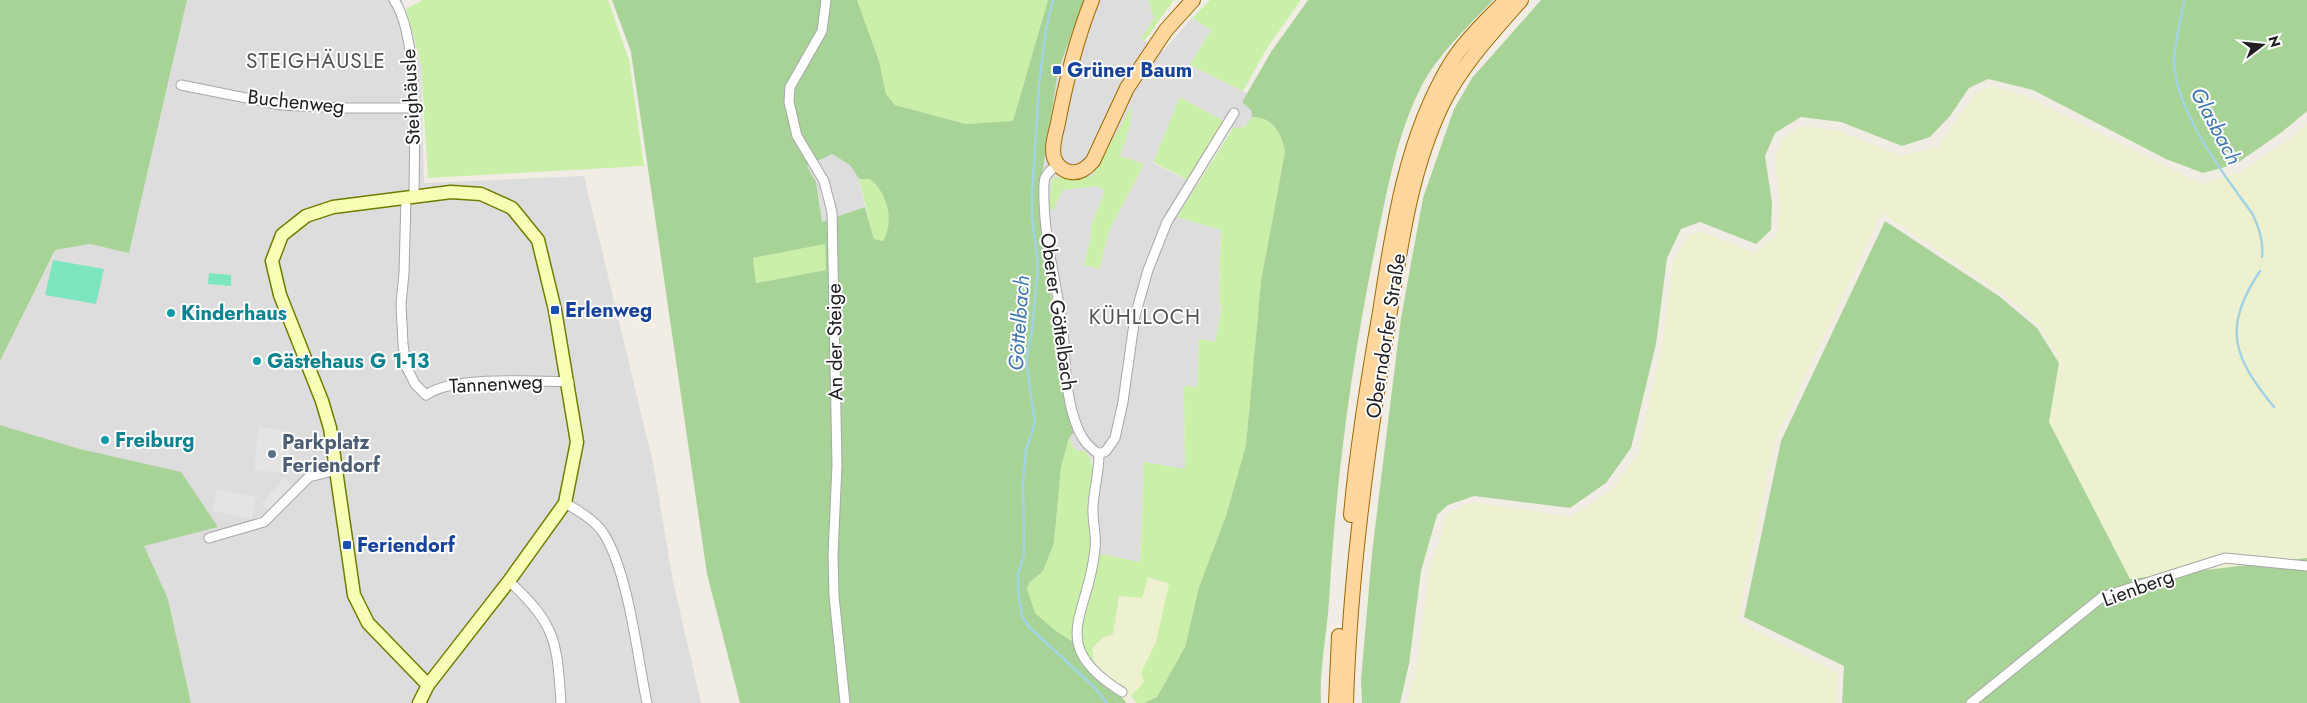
<svg xmlns="http://www.w3.org/2000/svg" width="2307" height="703" viewBox="0 0 2307 703" font-family="Jost,sans-serif">
	<style>
		.residential { fill: #dedddd; fill-rule: evenodd }
		.farmland { fill: #eef1d0 }
		.grass { fill: #caefa8 }
		.forest { fill: #a8d397; fill-rule: evenodd }
		.pitch { fill: #7ee6bf }
		.parking { fill: #e4e4e4 }
		.lines { fill: none; stroke-linecap: round; stroke-linejoin: round }
		.stream { stroke: #a3d3e2; stroke-width: 2.5 }
		.street-casing { stroke: #a7a7a7; stroke-width: 11 }
		.secondary-casing { stroke: #6e7e00; stroke-width: 15 }
		.primary-casing { stroke: #9c6a00; stroke-width: 16 }
		.street { stroke: #fff; stroke-width: 9 }
		.secondary { stroke: #f9feb6; stroke-width: 12 }
		.primary { stroke: #ffd69d; stroke-width: 14 }
		.transit-dot { fill: #1a4fb4; stroke: #fff; stroke-width: 2 }
		.culture-dot { fill: #0f9aa8; stroke: #fff; stroke-width: 2 }
		.service-dot { fill: #5c6f8a; stroke: #fff; stroke-width: 2 }
		.labels { text-anchor: middle; dominant-baseline: central; stroke-width: 4; stroke-linejoin: round; paint-order: stroke }
		.transit-label { font-size: 20px; font-weight: bold; fill: #164399; stroke: #fff; text-anchor: start }
		.street-label { font-size: 20px; fill: #202020; stroke: #fff }
		.culture-label { font-size: 20px; font-weight: bold; fill: #0d838f; stroke: #fff; text-anchor: start }
		.service-label { font-size: 20px; font-weight: bold; fill: #4e5e75; stroke: #fff; text-anchor: start }
		.neighbourhood-label { font-size: 21px; letter-spacing: 1px; fill: #535353; stroke: #fff }
		.water-label { font-size: 21px; font-style: italic; fill: #4177b0; stroke: #fff }
	</style>
	<rect width="100%" height="100%" fill="#f1ede5"/>
	<!-- residential -->
	<path class="residential" d="M187,0H402L421,64L424,183L584,176L653,463L673,581L701,703H191L168,599L143,546L218,526L80,449L0,425V361L55,250L90,244L129,253Z
		M1084,0H1148L1155,18L1142,39L1163,51L1192,18L1211,29L1190,65L1247,93L1242,102L1251,110L1252,117L1250,123L1239,129L1233,128L1225,122L1153,163L1197,185L1177,217L1221,230L1219,289L1221,312L1215,343L1199,340L1197,387H1184L1185,469L1144,463L1140,562L1092,553L1096,478L1093,462L1087,452L1075,450L1069,438L1055,309L1047,276L1043,233L1040,188L1058,71ZM1130,126L1120,156L1144,164L1109,231L1099,269L1084,265L1090,240L1091,226L1105,190L1097,186L1063,190L1057,177L1077,180L1092,176Z
		M832,154L850,165L859,179L865,207L822,223L816,182L807,166Z"/>
	<!-- farmland -->
	<path class="farmland" d="M1991,86L2026,96L2201,184L2239,173L2285,143L2307,124V558L2130,579L2040,421L2061,363L2040,327L2001,292L1882,213L1775,441L1738,621L1838,673L1836,703H1407L1417,666L1429,571L1441,538L1444,520L1452,510L1473,502L1571,517L1612,490L1638,453L1662,344L1673,262L1688,236L1700,231L1755,253L1777,235L1780,205L1775,159L1784,138L1802,126L1839,131L1902,156L1939,146L1975,94Z
		M1147,577L1169,585L1156,642L1148,657L1144,682L1126,701L1097,679L1092,647L1104,637L1113,633L1119,596Z"/>
	<!-- grass -->
	<path class="grass" d="M423,0H608L629,60L644,166L428,178L421,64L406,9Z
		M857,0H1048L1013,122L966,124L895,105L886,94L879,61Z
		M1148,0H1174L1145,40L1141,39L1154,18Z
		M1210,0H1301L1267,48L1243,91L1190,65L1211,30L1192,18Z
		M1180,97L1225,122L1190,181L1153,162Z
		M1132,106L1130,126L1120,156L1144,164L1109,231L1099,269L1084,265L1090,240L1091,226L1105,190L1097,186L1063,190L1053,210H1048L1052,178L1057,177L1077,180L1092,176Z
		M1252,117C1274,118 1281,132 1285,152L1261,281L1246,445L1226,516L1199,587L1185,647L1157,697L1144,703H1137L1131,696L1144,682L1141,673L1156,642L1169,584L1148,577L1142,598L1119,596L1113,634L1104,637L1092,648L1095,669L1084,656L1079,633L1097,553L1140,562L1144,462L1185,469L1184,386L1197,387L1199,339L1215,342L1221,312L1219,289L1221,230L1177,217L1233,128L1245,127Z
		M859,179H870C888,192 895,222 883,241L874,239Z
		M825,244L827,270L756,283L753,258Z
		M1069,438L1075,450L1087,452C1109,491 1084,598 1075,643L1056,631L1035,613L1027,589L1029,583L1043,571L1054,543L1061,467Z"/>
	<!-- forest -->
	<path class="forest" d="M0,0H187L129,253L90,244L55,250L0,361Z
		M612,0H857L879,61L886,94L895,105L966,124L1013,121L1048,0H1084L1058,71L1040,188L1047,276L1061,341L1075,431L1069,438L1061,467L1054,543L1043,571L1029,583L1027,589L1035,613L1056,631L1075,643C1082,677 1108,680 1127,703H740L707,574L631,52ZM832,154L850,165L859,179H870C887,192 895,221 883,241L874,239L865,207L822,222L816,182L807,166ZM825,244L826,270L756,283L753,258Z
		M1308,0H1493C1468,27 1438,54 1421,87C1397,134 1388,188 1377,239C1352,358 1336,480 1329,601C1327,634 1319,671 1321,703H1144L1157,697L1185,647L1199,587L1226,516L1246,445L1261,281L1285,152C1281,132 1274,118 1252,117L1251,110L1242,102L1271,52Z
		M1541,0H2307V111L2282,132L2236,164L2203,173L2166,159L2033,90L1988,79L1969,88L1950,116L1930,137L1902,146L1841,122L1801,117L1775,133L1765,156L1772,203L1771,230L1756,244L1700,222L1681,229L1667,258L1656,344L1631,448L1606,483L1570,508L1474,496L1448,505L1437,515L1421,571L1409,664L1400,703H1362L1361,680L1372,553L1391,398L1401,318L1423,198L1454,109L1472,78Z
		M1885,221L1999,296L2037,328L2059,363L2049,422L2130,579L2307,558V703H1842L1844,666L1744,617L1781,441Z
		M0,425L80,449L181,472L218,527L144,546L168,599L191,703H0Z"/>
	<!-- pitch -->
	<path class="pitch" d="M53,260L104,269L96,304L45,295Z
		M209,273L231,275V286L208,284Z"/>
	<!-- parking -->
	<path class="parking" d="M259,427L286,430L290,438L286,473L253,470Z
		M284,478L293,486L269,511L261,504Z
		M217,489L256,497L252,519L213,511Z"/>
	<g class="lines">
		<!-- stream -->
		<path class="stream" d="M1053,0L1046,29L1039,85L1032,195V216L1038,265L1032,330L1026,361L1035,422L1026,450L1023,480L1024,554L1018,574V591L1022,616L1029,627L1094,687L1107,703
			M2184,0C2182,18 2173,48 2174,65C2178,114 2223,174 2252,213C2259,227 2264,241 2262,257
			M2260,271C2222,328 2233,357 2274,407"/>
		<!-- street casing -->
		<g class="street-casing">
			<path id="street" d="M394,0C420,37 414,150 414,197
				M826,0L822,31L790,87L789,102L797,136L824,181L832,212L837,465L833,555L834,596L845,703
				M181,85L281,105L344,108H413
				M1058,165C1053,168 1048,171 1045,178C1043,185 1044,194 1044,201C1045,242 1056,282 1062,323C1066,354 1064,387 1074,418C1079,434 1085,445 1099,454L1106,451L1115,438L1123,402L1135,316L1148,270L1167,222L1234,113
				M406,198L404,273L401,304L403,344L406,366L415,384L426,395C453,376 534,381 569,382
				M1099,454C1099,472 1094,489 1093,507C1092,521 1097,535 1095,549C1089,616 1045,644 1122,692
				M565,503C579,511 596,521 604,534C629,575 637,655 647,703
				M209,538L264,522L309,477L337,470
				M509,581C556,625 557,641 561,703
				M1971,703L2102,597L2225,558L2307,566"/>
		</g>
		<!-- secondary casing -->
		<g class="secondary-casing">
			<path id="secondary" d="M419,703L428,685L509,581L565,503L577,442L555,310L538,240L512,208L481,194L451,192L333,207L306,216L282,235L272,261L280,295L322,401L330,428L354,595L368,623L428,685"/>
		</g>
		<!-- primary casing -->
		<g class="primary-casing">
			<path id="primary" d="M1092,0C1076,40 1066,81 1058,123C1056,133 1051,146 1054,157C1056,164 1062,170 1070,172C1080,174 1087,168 1093,161L1127,88L1166,30L1193,0
				M1351,515C1357,447 1368,380 1380,312C1393,228 1405,140 1449,66C1463,42 1487,20 1506,0
				M1336,703L1339,636
				M1346,703C1350,576 1367,450 1388,324C1400,251 1409,174 1442,105C1461,66 1492,33 1521,0"/>
		</g>
		<!-- street -->
		<use href="#street" class="street"/>
		<!-- secondary -->
		<use href="#secondary" class="secondary"/>
		<!-- primary -->
		<use href="#primary" class="primary"/>
	</g>
	<!-- markers -->
	<g class="transit-dot">
		<rect x="1052" y="65" width="10" height="10" rx="2.5"/>
		<rect x="550" y="305" width="10" height="10" rx="2.5"/>
		<rect x="342" y="540" width="10" height="10" rx="2.5"/>
	</g>
	<g class="culture-dot">
		<circle cx="171" cy="313" r="5"/>
		<circle cx="257" cy="361" r="5"/>
		<circle cx="105" cy="440" r="5"/>
	</g>
	<circle class="service-dot" cx="272" cy="454" r="5"/>
	<g class="labels">
		<!-- transit labels -->
		<g class="transit-label">
			<text x="1067" y="70">Grüner Baum</text>
			<text x="565" y="310">Erlenweg</text>
			<text x="357" y="545">Feriendorf</text>
		</g>
		<!-- street labels -->
		<g class="street-label">
			<text transform="translate(411 97) rotate(-93)">Steighäusle</text>
			<text transform="translate(296 102) rotate(6)">Buchenweg</text>
			<text transform="translate(1058 312) rotate(82)">Oberer Göttelbach</text>
			<text transform="translate(1386 336) rotate(-81)">Oberndorfer Straße</text>
			<text transform="translate(835 342) rotate(-91)">An der Steige</text>
			<text transform="translate(496 384) rotate(-3)">Tannenweg</text>
			<text transform="translate(2138 588) rotate(-20)">Lienberg</text>
		</g>
		<!-- culture labels -->
		<g class="culture-label">
			<text x="181" y="313">Kinderhaus</text>
			<text x="267" y="361">Gästehaus G 1-13</text>
			<text x="115" y="440">Freiburg</text>
		</g>
		<!-- service labels -->
		<g class="service-label">
			<text x="282" y="442">Parkplatz<tspan x="282" dy="23">Feriendorf</tspan></text>
		</g>
		<!-- neighbourhood labels -->
		<g class="neighbourhood-label">
			<text x="316" y="61">STEIGHÄUSLE</text>
			<text x="1145" y="317">KÜHLLOCH</text>
		</g>
		<!-- water labels -->
		<g class="water-label">
			<text transform="translate(2216 126) rotate(62)">Glasbach</text>
			<text transform="translate(1019 323) rotate(-86)">Göttelbach</text>
		</g>
	</g>
	<!-- north arrow -->
	<g transform="translate(2262 45) rotate(74)" stroke="#ffffff" stroke-width="4" paint-order="stroke">
	<path d="M0-4L9 19L0 12L-9 19Z" fill="#202020"/>
	<text y="-8" font-size="14" font-weight="bold" text-anchor="middle" fill="#202020">N</text>
	</g>
</svg>
